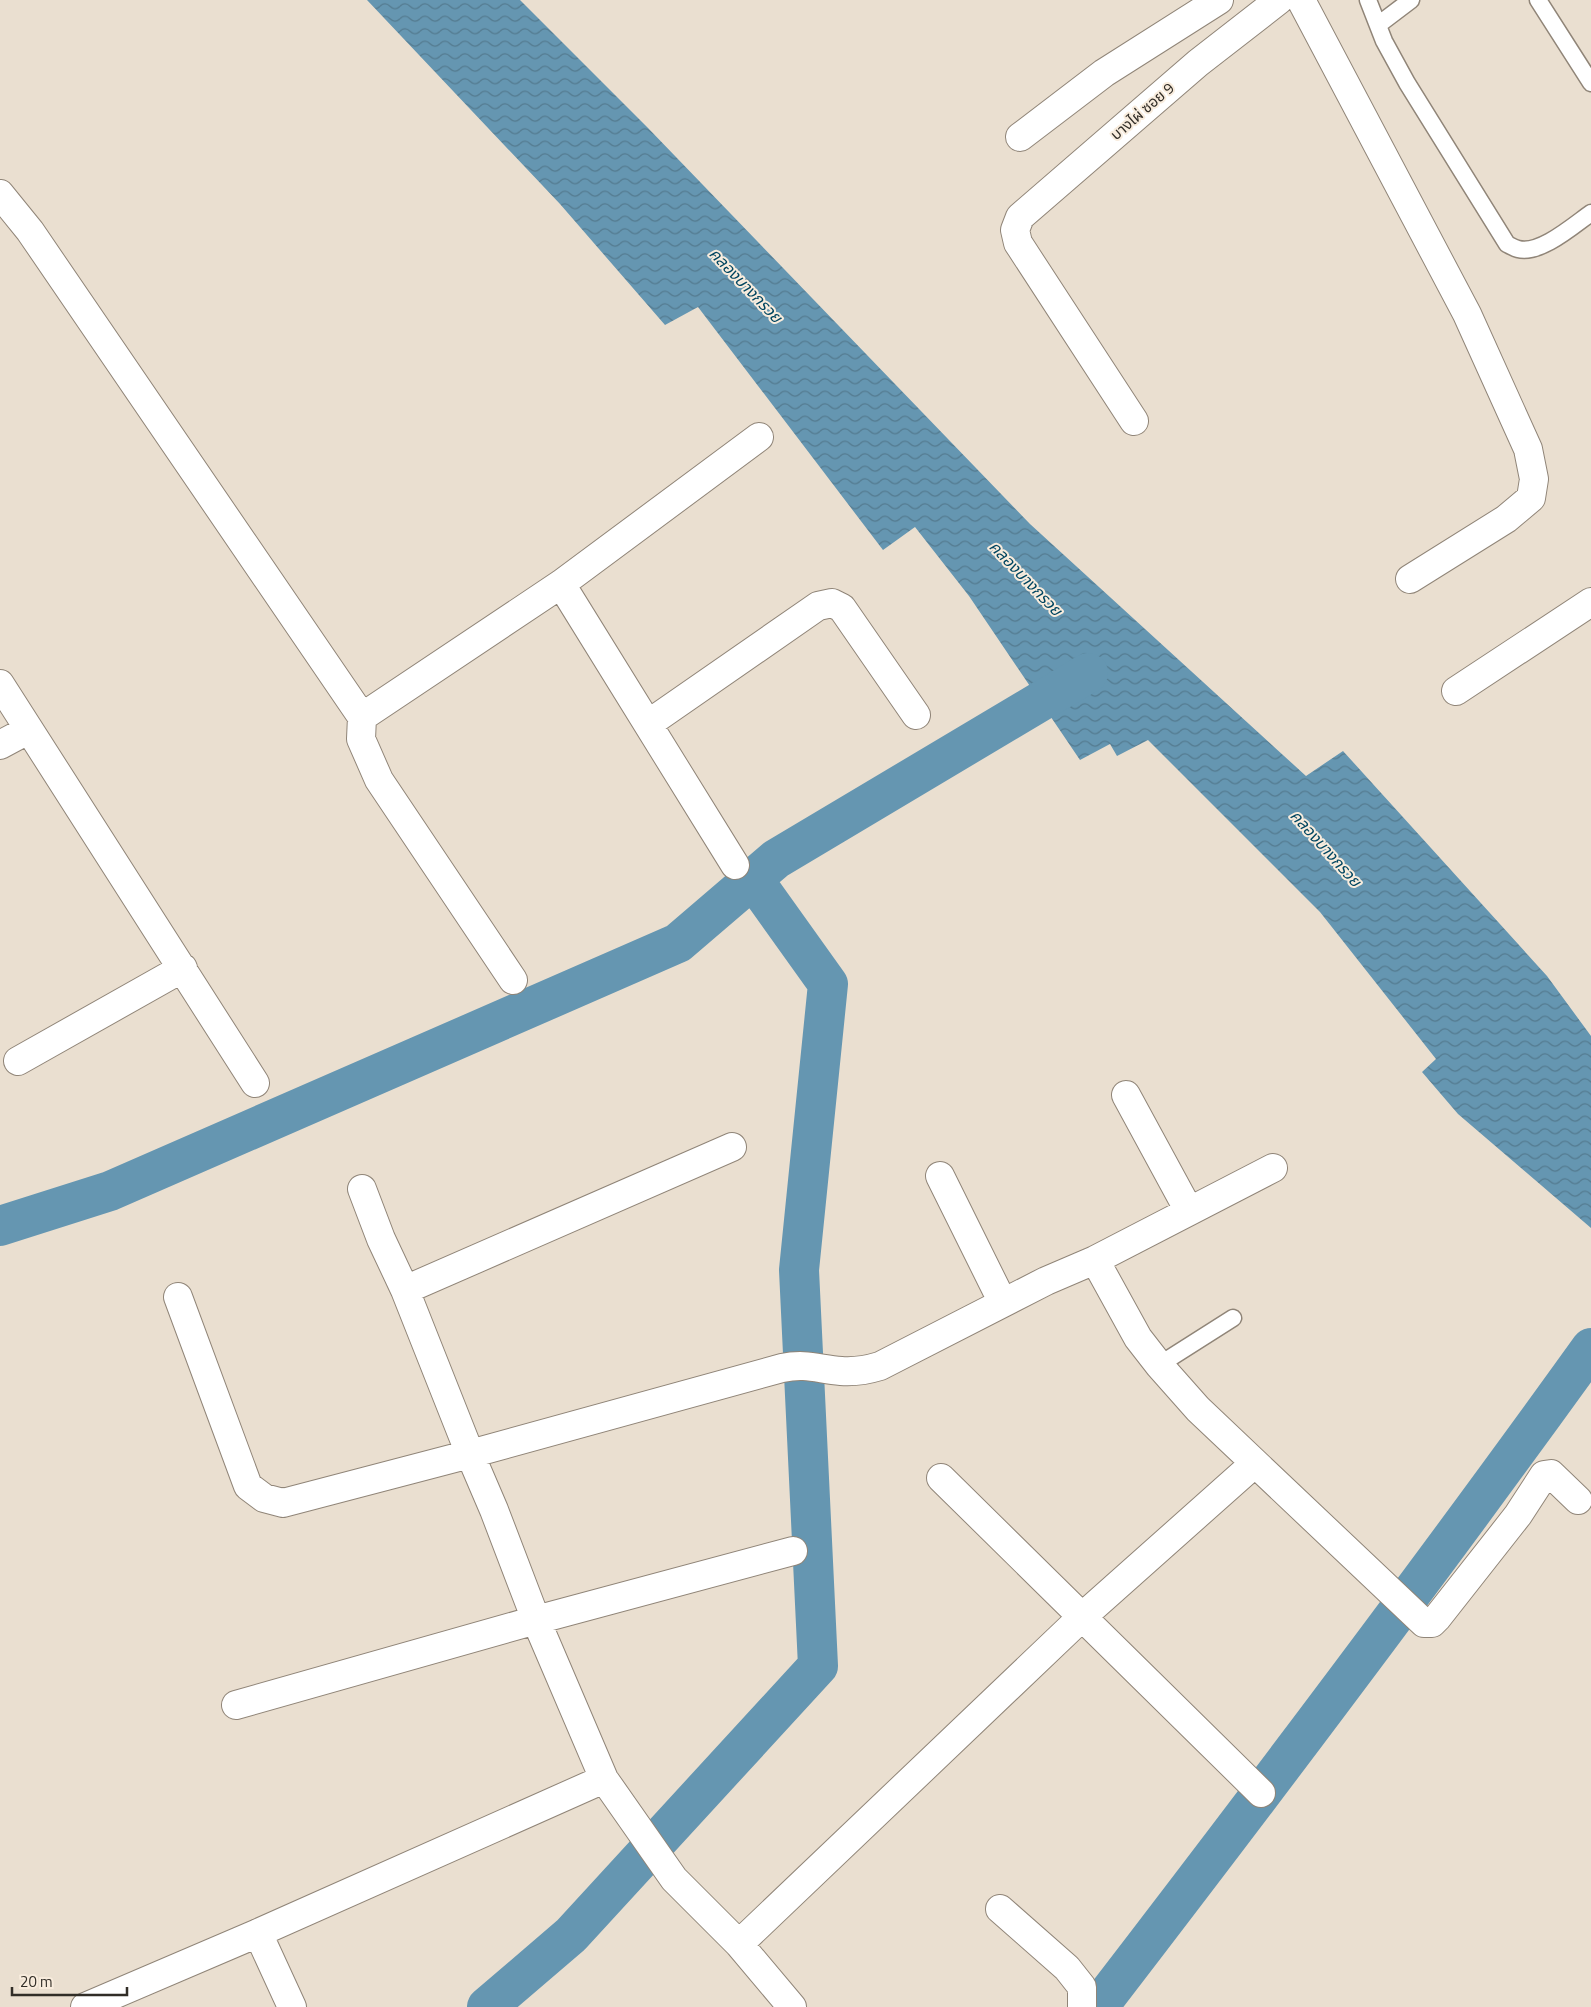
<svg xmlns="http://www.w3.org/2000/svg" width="1591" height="2007" viewBox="0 0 1591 2007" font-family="'Titillium Web','Noto Sans Thai',sans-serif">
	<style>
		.water { fill: url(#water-waves) }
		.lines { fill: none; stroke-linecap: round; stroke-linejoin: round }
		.canal { stroke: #6596b1; stroke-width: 40 }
		.service-casing { stroke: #908578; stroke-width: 19 }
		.minor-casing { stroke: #908578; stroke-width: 30 }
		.service { stroke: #fff; stroke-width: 16 }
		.minor { stroke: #fff; stroke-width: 28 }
		.labels { text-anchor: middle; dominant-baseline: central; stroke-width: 4; stroke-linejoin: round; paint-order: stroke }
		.street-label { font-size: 15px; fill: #312d27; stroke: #f8ecdd }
		.water-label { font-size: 16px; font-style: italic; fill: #004560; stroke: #f8ecdd }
	</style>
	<defs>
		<pattern id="water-waves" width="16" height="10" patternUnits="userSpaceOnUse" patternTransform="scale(1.25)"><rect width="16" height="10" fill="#6596b1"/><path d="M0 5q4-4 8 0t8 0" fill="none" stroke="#547b90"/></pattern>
	</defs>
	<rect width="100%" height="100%" fill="#eadfd0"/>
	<!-- water -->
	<path class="water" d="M367,0H520L648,128L1030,524L1306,776L1343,751L1547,976L1591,1036V1228L1458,1114L1422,1072L1436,1059L1320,912L1148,740L1117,756L1110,744L1080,760L969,596L915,527L883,550L698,307L665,325L560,204Z"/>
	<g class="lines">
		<!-- canal -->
		<path class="canal" d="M0,1226L110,1191L678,943L776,859L1088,673
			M487,2007L571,1935L818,1666L799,1270L828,984L753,879
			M1102,2007V2002C1268,1786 1432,1569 1591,1348"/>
		<!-- service casing -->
		<g class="service-casing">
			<path id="service" d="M1368,0L1384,41L1407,83L1507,244C1511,246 1514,248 1518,249C1540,255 1574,225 1591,213
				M1538,0L1591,83
				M1378,25L1411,0
				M1159,1365L1233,1318"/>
		</g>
		<!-- minor casing -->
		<g class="minor-casing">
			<path id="minor" d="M1301,0L1467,314L1528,449L1534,479L1531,498L1506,519L1410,579
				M1020,137L1104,73L1219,0
				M0,194L30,231L362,717L361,739L379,780L513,980
				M1134,421L1018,243L1015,230L1020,217L1198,63L1279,0
				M561,584L735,865
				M0,684L255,1083
				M1456,691L1591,602
				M362,717L561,584L759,437
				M648,724L818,606L832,603L842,608L916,715
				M0,745L28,730
				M18,1061L183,968
				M1126,1095L1189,1211
				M940,1176L1003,1303
				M362,1189L381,1239L405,1290L470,1454L494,1510L536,1620L604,1779L674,1879L739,1944L792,2007
				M1095,1260L1138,1338L1159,1365L1198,1409L1424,1623H1432L1437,1618L1518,1515L1544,1475L1551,1474L1578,1500
				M405,1290L732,1147
				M178,1297L248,1486L264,1498L283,1503L470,1454L782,1368C806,1363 818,1369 841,1371C855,1372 867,1370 880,1366L1046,1281L1095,1260L1273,1168
				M941,1478L1261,1793
				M236,1705L536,1620L793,1551
				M1000,1909L1067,1968L1082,1987V2007
				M258,1933L292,2007
				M739,1944L1082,1617L1255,1463
				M85,2007L258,1933L604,1779"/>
		</g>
		<!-- service -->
		<use href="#service" class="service"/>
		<!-- minor -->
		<use href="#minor" class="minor"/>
	</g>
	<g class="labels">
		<!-- street labels -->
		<g class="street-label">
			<text transform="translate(1142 111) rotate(-41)">บางไผ่ ซอย 9</text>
		</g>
		<!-- water labels -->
		<g class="water-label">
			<text transform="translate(746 285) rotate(46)">คลองบางกรวย</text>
			<text transform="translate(1026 578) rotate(46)">คลองบางกรวย</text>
			<text transform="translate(1326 848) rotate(48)">คลองบางกรวย</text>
		</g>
	</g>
	<!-- scale -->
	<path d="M12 1987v8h115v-8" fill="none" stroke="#312d27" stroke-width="2.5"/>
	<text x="20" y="1987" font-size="15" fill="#312d27" stroke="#f8ecdd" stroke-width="4" paint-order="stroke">20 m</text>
</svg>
